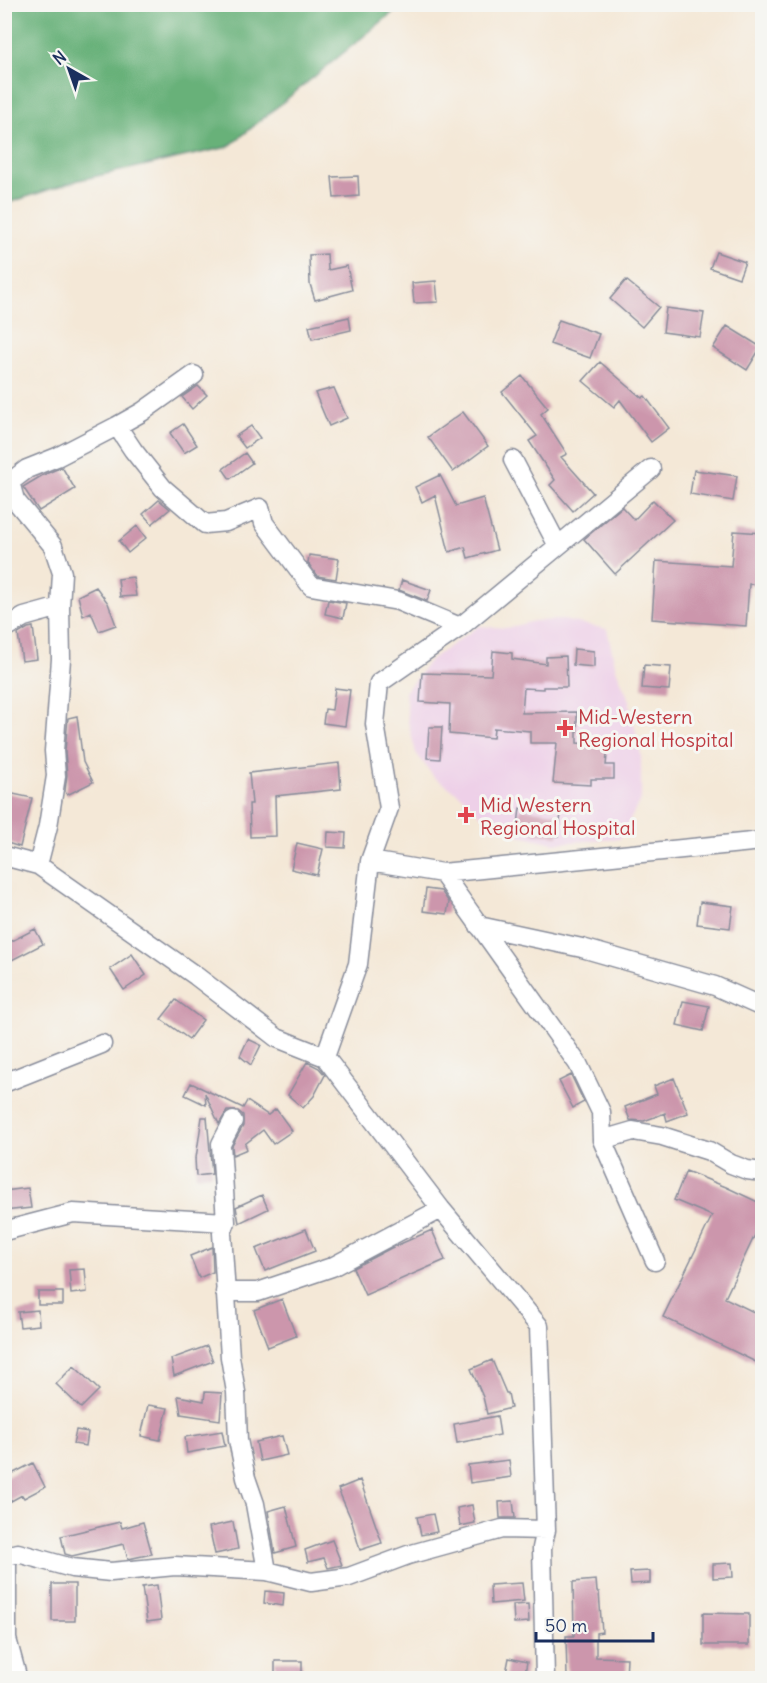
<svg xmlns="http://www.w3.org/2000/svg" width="767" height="1683" viewBox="0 0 767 1683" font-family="Delius,sans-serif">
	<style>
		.built { fill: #eed0e8; fill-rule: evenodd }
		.forest { fill: #68b179; stroke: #42706c; stroke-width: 1.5 }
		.building { fill: #cc96ac }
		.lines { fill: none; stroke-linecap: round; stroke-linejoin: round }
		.street-casing { stroke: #888c9a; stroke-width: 21 }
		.street { stroke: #fff; stroke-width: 18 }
		.health-dot { fill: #e0444e; stroke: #f6f6f2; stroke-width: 2 }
		.labels { text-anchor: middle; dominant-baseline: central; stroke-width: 6; stroke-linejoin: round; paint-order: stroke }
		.health-label { font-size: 20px; fill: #be3a42; stroke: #f6f6f2; text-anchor: start }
	</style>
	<rect width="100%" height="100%" fill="#f6f6f2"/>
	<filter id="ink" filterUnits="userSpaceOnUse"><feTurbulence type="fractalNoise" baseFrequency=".0167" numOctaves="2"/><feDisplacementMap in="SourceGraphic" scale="12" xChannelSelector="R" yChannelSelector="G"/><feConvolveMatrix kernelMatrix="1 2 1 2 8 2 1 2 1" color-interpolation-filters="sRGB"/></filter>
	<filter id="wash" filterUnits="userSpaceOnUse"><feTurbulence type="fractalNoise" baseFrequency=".008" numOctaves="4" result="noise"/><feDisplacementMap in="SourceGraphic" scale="24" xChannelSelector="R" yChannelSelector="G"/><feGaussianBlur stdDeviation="1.35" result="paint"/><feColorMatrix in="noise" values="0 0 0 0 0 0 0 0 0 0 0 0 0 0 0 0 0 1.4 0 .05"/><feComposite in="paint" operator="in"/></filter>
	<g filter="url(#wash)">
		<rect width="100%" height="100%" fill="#f4e8d7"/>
		<!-- built -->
		<path class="built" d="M563,620L607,629L616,669L629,700L641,755V799L620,839L554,843L513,834L485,819L462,796L434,777L416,753L408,722L405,692L430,660L479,626L507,628L534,621ZM453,694L497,698L493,738L449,734L450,714Z"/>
		<!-- forest -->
		<path class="forest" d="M4,5L5,4L402,5L228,147L79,180L5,204Z"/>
		<g id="blocks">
			<!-- building -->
			<path class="building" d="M358,176L359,196L334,198L332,177Z
				M716,252L745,262L739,278L710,268Z
				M327,254L328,270L347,266L352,290L315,300L310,284L309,255Z
				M626,280L659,307L642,327L610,299Z
				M436,281L438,302L414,303L412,283Z
				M666,308L704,313L700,337L663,332Z
				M349,317L351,330L312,339L309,326Z
				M559,320L599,334L590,358L550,344Z
				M727,326L761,347L747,370L713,348Z
				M600,362L642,398L645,396L669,428L651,442L620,400L614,407L583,381Z
				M522,376L548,408L541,414L567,454L561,457L593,493L573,511L550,485L555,480L529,441L537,436L502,392Z
				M198,386L207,395L192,409L182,397Z
				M334,388L347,418L329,426L315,393Z
				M463,412L488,446L453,472L428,437Z
				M183,424L197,445L184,453L170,433Z
				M251,426L260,438L245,448L236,436Z
				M245,453L252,463L230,479L223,469Z
				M62,467L75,489L39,511L23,487L43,475Z
				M694,470L737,476L733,501L690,494Z
				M440,475L456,506L483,498L497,550L468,558L465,547L449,552L435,495L422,502L415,487Z
				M159,500L170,509L152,524L143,514Z
				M653,500L673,520L615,574L584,539L622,507L634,520Z
				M137,526L146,538L128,553L119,541Z
				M734,531L762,533V585L749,584L746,626L652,619L656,561L731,566Z
				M309,555L339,559L336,579L317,576L308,563Z
				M133,577L136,596L120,597L118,579Z
				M402,580L431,590L427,601L399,590Z
				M96,587L108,603L116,625L99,631L91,612L83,616L78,596Z
				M328,600L346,603L343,618L325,614Z
				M33,627L37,659L22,661L18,634L28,628Z
				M574,649L594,651V667L573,665Z
				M493,651L512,653V659L546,664V657L566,656L567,687H543V689L524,688L522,713L577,712V743L608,746L606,765H614V779H591V785L553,783L557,743H530V731L494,728L493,738L449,734L450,704L420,702L422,673L491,675Z
				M644,665L671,667L669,690L642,688Z
				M335,688L350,690L345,726L323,723L325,709L332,710Z
				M77,716L83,762L93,782L67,795L65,791L67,775L65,751L68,718Z
				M429,727H442L440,759L427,758Z
				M339,763L341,789L275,796L276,836L250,837L249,804H252L249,773Z
				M4,792L32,798L20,847L4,842Z
				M520,808L561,814L558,836L533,833L534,827L518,825Z
				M328,832L346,833L345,848L327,847Z
				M297,843L323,849L317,875L291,869Z
				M426,889L441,891L449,902L447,914L423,911Z
				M700,902L733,906L730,928L697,924Z
				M35,929L43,944L4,964V945Z
				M132,954L146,975L124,990L110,969Z
				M176,1000L203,1020L189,1039L161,1019Z
				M683,1001L709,1006L703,1031L677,1025Z
				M248,1039L261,1045L251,1065L240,1056Z
				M307,1062L319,1068L325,1075L314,1096L303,1108L288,1095Z
				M571,1075L584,1102L573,1108L559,1081Z
				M674,1078L688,1113L667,1121L665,1113L644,1121L630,1120L625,1107L657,1094L654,1086Z
				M191,1083L243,1108L247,1101L268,1115L276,1109L292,1131L273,1144L263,1130L245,1144L247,1149L233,1155L232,1146L243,1126V1115L238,1111H227L219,1124L205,1093L206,1105L185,1095Z
				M202,1117H207L212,1174L196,1176L195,1158H196Z
				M686,1171L726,1187L762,1204V1220L725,1298L762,1316V1365L663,1317L712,1216L674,1200Z
				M28,1188L31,1208L4,1211V1191Z
				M262,1195L268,1209L239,1223L236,1207Z
				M306,1229L315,1251L265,1271L256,1249Z
				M432,1230L445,1260L365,1295L353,1268L391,1248Z
				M212,1247L213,1272L199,1278L190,1256Z
				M85,1269L87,1292L71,1294L69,1270Z
				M38,1292H63V1305H38Z
				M282,1299L296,1336L268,1347L254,1310Z
				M38,1310L39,1325L20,1327L18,1312Z
				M207,1346L213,1361L174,1376L171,1359Z
				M492,1360L506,1393H508L511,1408L487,1414L483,1397L471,1369Z
				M74,1366L99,1390L81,1408L56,1384Z
				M205,1392L222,1393L220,1420L181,1414L178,1396L204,1401Z
				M148,1405L168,1408L160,1440L141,1436Z
				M497,1416L500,1435L457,1443L454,1424Z
				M76,1430L88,1432L86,1446L73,1444Z
				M222,1431L225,1446L187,1453L185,1437Z
				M282,1436L287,1455L260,1461L256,1442Z
				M509,1460L511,1477L470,1483L468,1465Z
				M33,1463L45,1487L24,1498L22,1495L4,1505V1478Z
				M360,1480L382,1543L360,1550L351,1519L338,1489Z
				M513,1501L515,1518H500L499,1502Z
				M472,1505L475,1523L460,1526L457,1508Z
				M286,1506L296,1547L275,1553L268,1511Z
				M433,1514L437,1532L421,1535L417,1517Z
				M120,1522L122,1528L143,1522L152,1554L128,1559L124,1544L72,1556L65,1554L61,1536Z
				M233,1522L238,1549L215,1554L209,1527Z
				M332,1540L342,1565L328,1568L324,1558L308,1562L305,1550Z
				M732,1563L733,1577L713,1578V1564Z
				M650,1571V1583L631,1584L630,1572Z
				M596,1580L597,1592H599L602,1632L596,1633V1657L627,1658L626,1678H567L566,1636H574L573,1582Z
				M522,1583L524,1601L491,1604L490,1585Z
				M52,1584H75V1621H52Z
				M157,1585L161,1620L147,1622L142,1587Z
				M265,1591L284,1593L283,1606L264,1603Z
				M528,1604L529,1622L514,1623L513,1605Z
				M703,1613L749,1614V1645H703Z
				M509,1658L527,1662L524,1678H505Z
				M275,1661H302V1678H275Z"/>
		</g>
	</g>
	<g filter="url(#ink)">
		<use href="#blocks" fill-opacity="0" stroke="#888c9a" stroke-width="1.5"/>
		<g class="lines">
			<!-- street casing -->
			<g class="street-casing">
				<path id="street" d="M194,375L142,412L117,426L133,450L163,488L205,524L226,522L260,508L264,523L311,586L398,601L460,627
					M513,460L558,546L460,627L379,683L375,724L389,808L370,861L358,964L325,1057L441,1209L539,1326L546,1530L542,1548L545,1678
					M558,546L651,469
					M4,629L24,617L60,607
					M4,856L38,865L196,976L277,1038L325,1057
					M370,861L442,873L762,841
					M38,865L48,826L56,776L54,751L61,659L60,607L62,573L53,546L15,500L10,482L27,469L57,457L117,426
					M442,873L578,1064L601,1112L602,1140L655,1261
					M479,926L582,948L715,986L762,1007
					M4,1083L102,1044
					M602,1140L633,1131L662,1136L709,1151L731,1164L747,1170L762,1172
					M226,1222L222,1233L230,1357L236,1392L238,1440L246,1478L255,1504L267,1571
					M4,1231L73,1213L226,1222L221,1144L233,1121
					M225,1292H258L332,1267L441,1209
					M7,1556V1639L16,1672V1678
					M4,1557L18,1553L72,1568L111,1572L175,1566L267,1571L311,1582L349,1577L408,1555L502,1529L546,1530"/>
			</g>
			<!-- street -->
			<use href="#street" class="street"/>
		</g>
	</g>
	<!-- markers -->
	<g class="health-dot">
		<path d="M562 719h6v6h6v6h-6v6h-6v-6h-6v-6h6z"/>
		<path d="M463 806h6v6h6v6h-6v6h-6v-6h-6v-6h6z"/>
	</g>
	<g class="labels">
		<!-- health labels -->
		<g class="health-label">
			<text x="578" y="716">Mid-Western<tspan x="578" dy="23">Regional Hospital</tspan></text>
			<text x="480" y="804">Mid Western<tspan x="480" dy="23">Regional Hospital</tspan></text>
		</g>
	</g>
	<!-- margin -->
	<rect width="767" height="1683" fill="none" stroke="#f6f6f2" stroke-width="24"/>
	<!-- north arrow -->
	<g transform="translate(69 69) rotate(320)" stroke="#f6f6f2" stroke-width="4.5" paint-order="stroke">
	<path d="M0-4.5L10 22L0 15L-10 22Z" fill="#1b2f5e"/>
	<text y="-9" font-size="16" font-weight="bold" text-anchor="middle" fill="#1b2f5e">N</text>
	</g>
	<!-- scale -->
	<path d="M536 1632v9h117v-9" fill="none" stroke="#1b2f5e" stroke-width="3"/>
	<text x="545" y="1632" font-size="18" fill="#1b2f5e" stroke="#f6f6f2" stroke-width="4.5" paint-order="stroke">50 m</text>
</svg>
